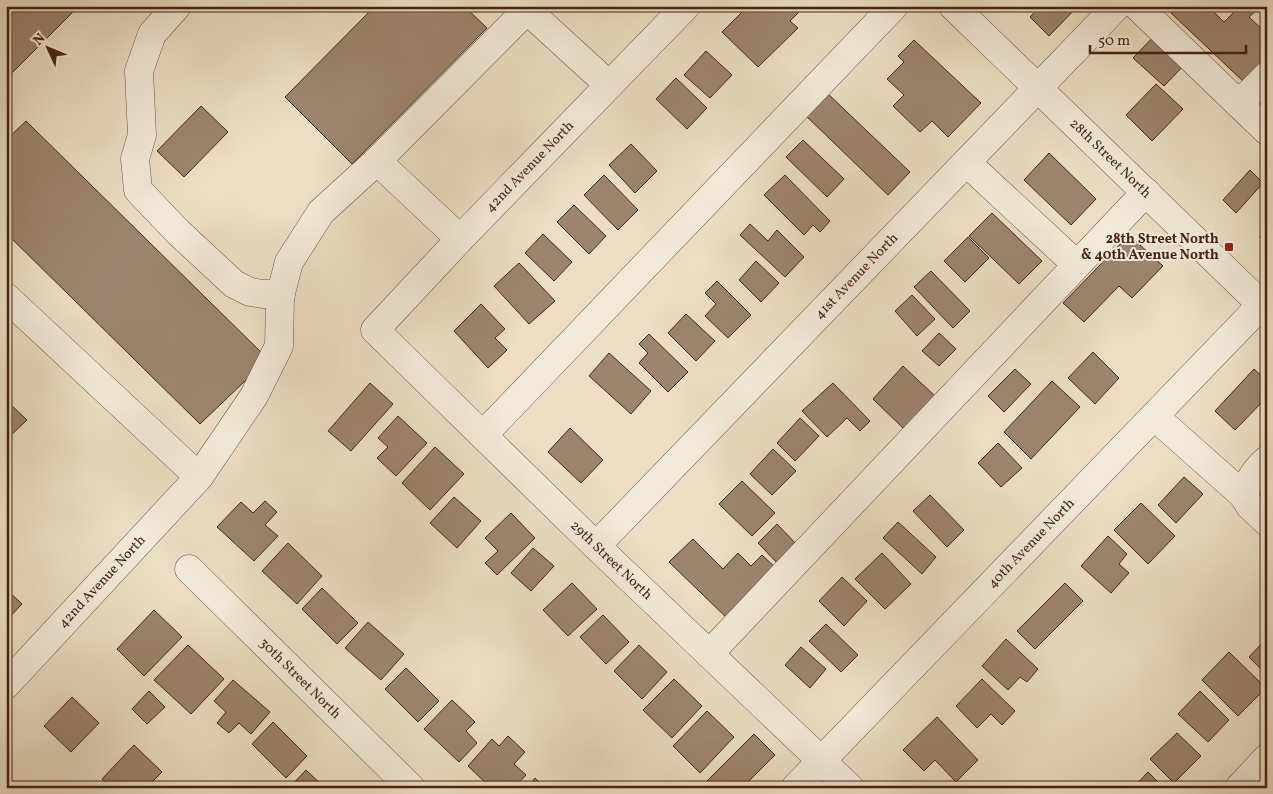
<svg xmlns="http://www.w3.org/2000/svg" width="1273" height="794" viewBox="0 0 1273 794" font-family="Vollkorn,serif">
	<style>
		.building { fill: #9c846f; stroke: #462313 }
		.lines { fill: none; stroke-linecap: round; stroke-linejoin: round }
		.minor-casing { stroke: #6f523f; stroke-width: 29 }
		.minor { stroke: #f2ead9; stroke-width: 28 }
		.poi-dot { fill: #8f2418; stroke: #f2ead9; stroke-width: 2 }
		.labels { text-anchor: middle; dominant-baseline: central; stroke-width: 4; stroke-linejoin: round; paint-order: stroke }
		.street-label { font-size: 14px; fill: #462313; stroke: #f2ead9 }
		.poi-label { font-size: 14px; font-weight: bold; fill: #462313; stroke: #f2ead9; text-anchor: end }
	</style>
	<rect width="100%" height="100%" fill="#ebdec4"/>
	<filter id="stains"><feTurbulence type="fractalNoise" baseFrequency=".004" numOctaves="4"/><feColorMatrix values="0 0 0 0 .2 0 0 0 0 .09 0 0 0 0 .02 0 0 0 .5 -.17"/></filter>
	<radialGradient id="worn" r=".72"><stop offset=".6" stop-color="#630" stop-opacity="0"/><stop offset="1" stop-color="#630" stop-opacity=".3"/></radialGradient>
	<!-- building -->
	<path class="building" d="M6,6H79L6,79Z
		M375,6H464L487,28L352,164L285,97Z
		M748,6H770L775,11L779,6H793L799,12L790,21L798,28L758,67L722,32Z
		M1040,6H1078L1049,36L1030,17Z
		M1178,6H1208L1224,22L1235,11L1230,6H1255L1258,9L1249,17L1267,34V64L1247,85L1171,13Z
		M1159,31L1189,60L1164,86L1133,58Z
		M914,40L981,103L948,137L932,121L920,132L893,106L904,95L887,79L904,62L898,56Z
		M706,51L732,75L710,98L684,75Z
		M676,78L707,108L687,129L656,99Z
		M1156,84L1183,109L1152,141L1126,115Z
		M826,92L910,172L888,195L804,114Z
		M201,106L228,132L184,177L157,151Z
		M26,121L268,359L200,424L6,233V140Z
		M803,140L844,179L827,197L786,157Z
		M631,144L657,171L635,193L609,165Z
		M1049,153L1096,199L1071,225L1024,180Z
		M1250,170L1263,183L1236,213L1223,200Z
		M604,175L638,210L618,230L584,195Z
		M785,175L830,221L820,232L813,225L804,235L764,195Z
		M574,205L606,236L589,254L557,222Z
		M992,213L1042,261L1019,284L969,236Z
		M750,224L768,241L777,230L804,257L785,277L740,235Z
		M1267,230V243L1260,237Z
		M543,234L572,262L554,281L525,253Z
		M1129,235L1163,266L1132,298L1119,286L1084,322L1063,303Z
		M968,237L989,258L965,282L944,261Z
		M756,261L779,283L761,302L739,280Z
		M519,263L555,301L529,324L494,286Z
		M931,271L970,311L953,328L914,287Z
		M717,281L751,315L728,338L705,316L716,304L705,293Z
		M912,295L935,319L917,336L895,311Z
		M481,304L505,329L495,338L507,350L488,368L454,331Z
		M686,314L715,341L696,361L668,333Z
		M939,333L956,349L939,366L922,351Z
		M649,334L688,372L668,392L639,363L648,353L639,344Z
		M1093,352L1119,378L1095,404L1068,378Z
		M609,353L651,391L631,414L589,376Z
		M903,366L936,397L905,430L873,399Z
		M1015,369L1031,384L1004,412L988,396Z
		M1254,369L1267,381V397L1235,430L1215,411Z
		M1052,381L1080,407L1031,459L1004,432Z
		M370,383L393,404L351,451L328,431Z
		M833,383L870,421L860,431L847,418L827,437L802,411Z
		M6,400L27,420L6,440Z
		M398,416L427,443L396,476L377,458L388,447L378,438Z
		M800,418L819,436L795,461L777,443Z
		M570,428L603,460L581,483L548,452Z
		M998,443L1022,468L1001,487L978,463Z
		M435,447L464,474L430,510L402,483Z
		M773,449L796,471L772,495L750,474Z
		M1184,477L1203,494L1176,523L1158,505Z
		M742,481L775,513L752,536L719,504Z
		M930,495L964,530L947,547L913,511Z
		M454,497L481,521L457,548L430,523Z
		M265,501L277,512L265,525L278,536L254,561L217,527L241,502L253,513Z
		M1141,503L1175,536L1148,564L1114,530Z
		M511,513L535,538L497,575L485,563L498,551L485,538Z
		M898,522L936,557L922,574L883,538Z
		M777,524L799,547L780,566L758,543Z
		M1108,536L1127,554L1119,564L1129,573L1111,593L1081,566Z
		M693,539L723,569L738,553L751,566L762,555L779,571L730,621L669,562Z
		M288,543L322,576L297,604L262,571Z
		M533,548L554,566L531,591L511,573Z
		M882,553L911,584L885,609L855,579Z
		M842,577L867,601L844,626L819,601Z
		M572,583L597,609L568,636L543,610Z
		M1065,583L1083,601L1035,649L1017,631Z
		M322,588L358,623L337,644L302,609Z
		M6,589L22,604L6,621Z
		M154,610L182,637L144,676L117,649Z
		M603,615L629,642L606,664L580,637Z
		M368,622L404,654L381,680L345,648Z
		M826,624L858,655L841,672L809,641Z
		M1267,638V675L1249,657Z
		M1006,639L1038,669L1027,682L1020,677L1008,690L982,666Z
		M188,645L224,679L191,714L154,680Z
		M639,645L667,672L642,699L614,671Z
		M801,647L826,669L810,688L785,665Z
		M1229,652L1266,688L1238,716L1202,680Z
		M406,668L439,701L418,722L385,689Z
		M674,679L702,706L672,738L643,710Z
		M982,679L1015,711L1002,725L991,714L977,728L956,706Z
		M233,680L270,712L251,734L239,723L229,733L217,723L226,712L214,701Z
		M149,691L165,707L147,724L132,709Z
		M1200,691L1229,720L1208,742L1178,714Z
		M72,697L99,723L71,752L44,726Z
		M452,700L475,722L466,731L477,743L459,762L424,729Z
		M707,711L734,737L700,773L673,746Z
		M937,717L978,760L956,782L935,760L924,771L903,750Z
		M273,722L307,756L286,778L252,744Z
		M1177,733L1201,756L1174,783L1150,759Z
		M754,734L775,755L742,788H713L707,781Z
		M508,736L525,752L514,764L526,775L514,788H491L468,766L492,739L499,746Z
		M134,745L162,772L146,788H133L126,781L119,788H111L102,779Z
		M306,770L325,788H289Z
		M1148,772L1164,788H1133Z
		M535,778L545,788H527Z"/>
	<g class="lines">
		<!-- minor casing -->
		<g class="minor-casing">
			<g id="minor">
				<path d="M177,6L152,34L139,71L142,135L135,159L138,190L178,232L234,284L250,292L263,294H281"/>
				<path id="s1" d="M686,6L460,239L375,330L596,546L850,788"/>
				<path id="s2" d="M953,6L1267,310"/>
				<path d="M1137,6L1267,131"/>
				<path d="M1239,104L1267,76"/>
				<path d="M967,163L1077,265"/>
				<path d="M460,239L377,161L527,10L609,85"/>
				<path d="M6,297L199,477"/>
				<path d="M1154,416L1243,495"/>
				<path d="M483,435L894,6"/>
				<path d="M1267,460C1255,470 1249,481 1243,495L1250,506L1267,522"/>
				<path id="s3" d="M596,546L1117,6"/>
				<path id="s4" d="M189,569L411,788"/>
				<path d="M709,654L1146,192"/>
				<path id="s5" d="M6,685L199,477L254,396L279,346L280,297L289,262L321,212L377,161"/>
				<path id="s6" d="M795,788L1267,299"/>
				<path d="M1239,788L1267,758"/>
			</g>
		</g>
		<!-- minor -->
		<use href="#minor" class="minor"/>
	</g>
	<!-- markers -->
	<rect class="poi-dot" x="1224" y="242" width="10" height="10" rx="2.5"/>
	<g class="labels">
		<!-- street labels -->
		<g class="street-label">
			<text stroke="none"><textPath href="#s2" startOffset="219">28th Street North</textPath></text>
			<text transform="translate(530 167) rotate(-46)">42nd Avenue North</text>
			<text stroke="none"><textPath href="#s3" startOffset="375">41st Avenue North</textPath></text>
			<text stroke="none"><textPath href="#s6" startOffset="340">40th Avenue North</textPath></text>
			<text stroke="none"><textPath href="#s1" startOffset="779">29th Street North</textPath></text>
			<text stroke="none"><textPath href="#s5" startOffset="141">42nd Avenue North</textPath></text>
			<text stroke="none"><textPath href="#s4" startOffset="156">30th Street North</textPath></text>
		</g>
		<!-- poi labels -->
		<g class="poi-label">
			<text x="1219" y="239">28th Street North<tspan x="1219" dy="16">&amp; 40th Avenue North</tspan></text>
		</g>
	</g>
	<!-- margin -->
	<rect width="1273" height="794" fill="none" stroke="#ebdec4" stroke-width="25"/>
	<rect x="8" y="8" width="1258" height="779" fill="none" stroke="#462313" stroke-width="2.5"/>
	<rect x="12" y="12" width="1248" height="769" fill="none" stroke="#462313"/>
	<!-- north arrow -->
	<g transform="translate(48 48) rotate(314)" stroke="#f2ead9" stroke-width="4" paint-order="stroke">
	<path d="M0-4L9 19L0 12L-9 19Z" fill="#462313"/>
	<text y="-8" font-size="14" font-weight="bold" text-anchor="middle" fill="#462313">N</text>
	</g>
	<!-- scale -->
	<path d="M1090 45v8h156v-8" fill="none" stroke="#462313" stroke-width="2.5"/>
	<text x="1098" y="45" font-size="15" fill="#462313" stroke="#f2ead9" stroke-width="4" paint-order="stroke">50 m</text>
	<rect width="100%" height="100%" filter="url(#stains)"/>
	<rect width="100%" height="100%" fill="url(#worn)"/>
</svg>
